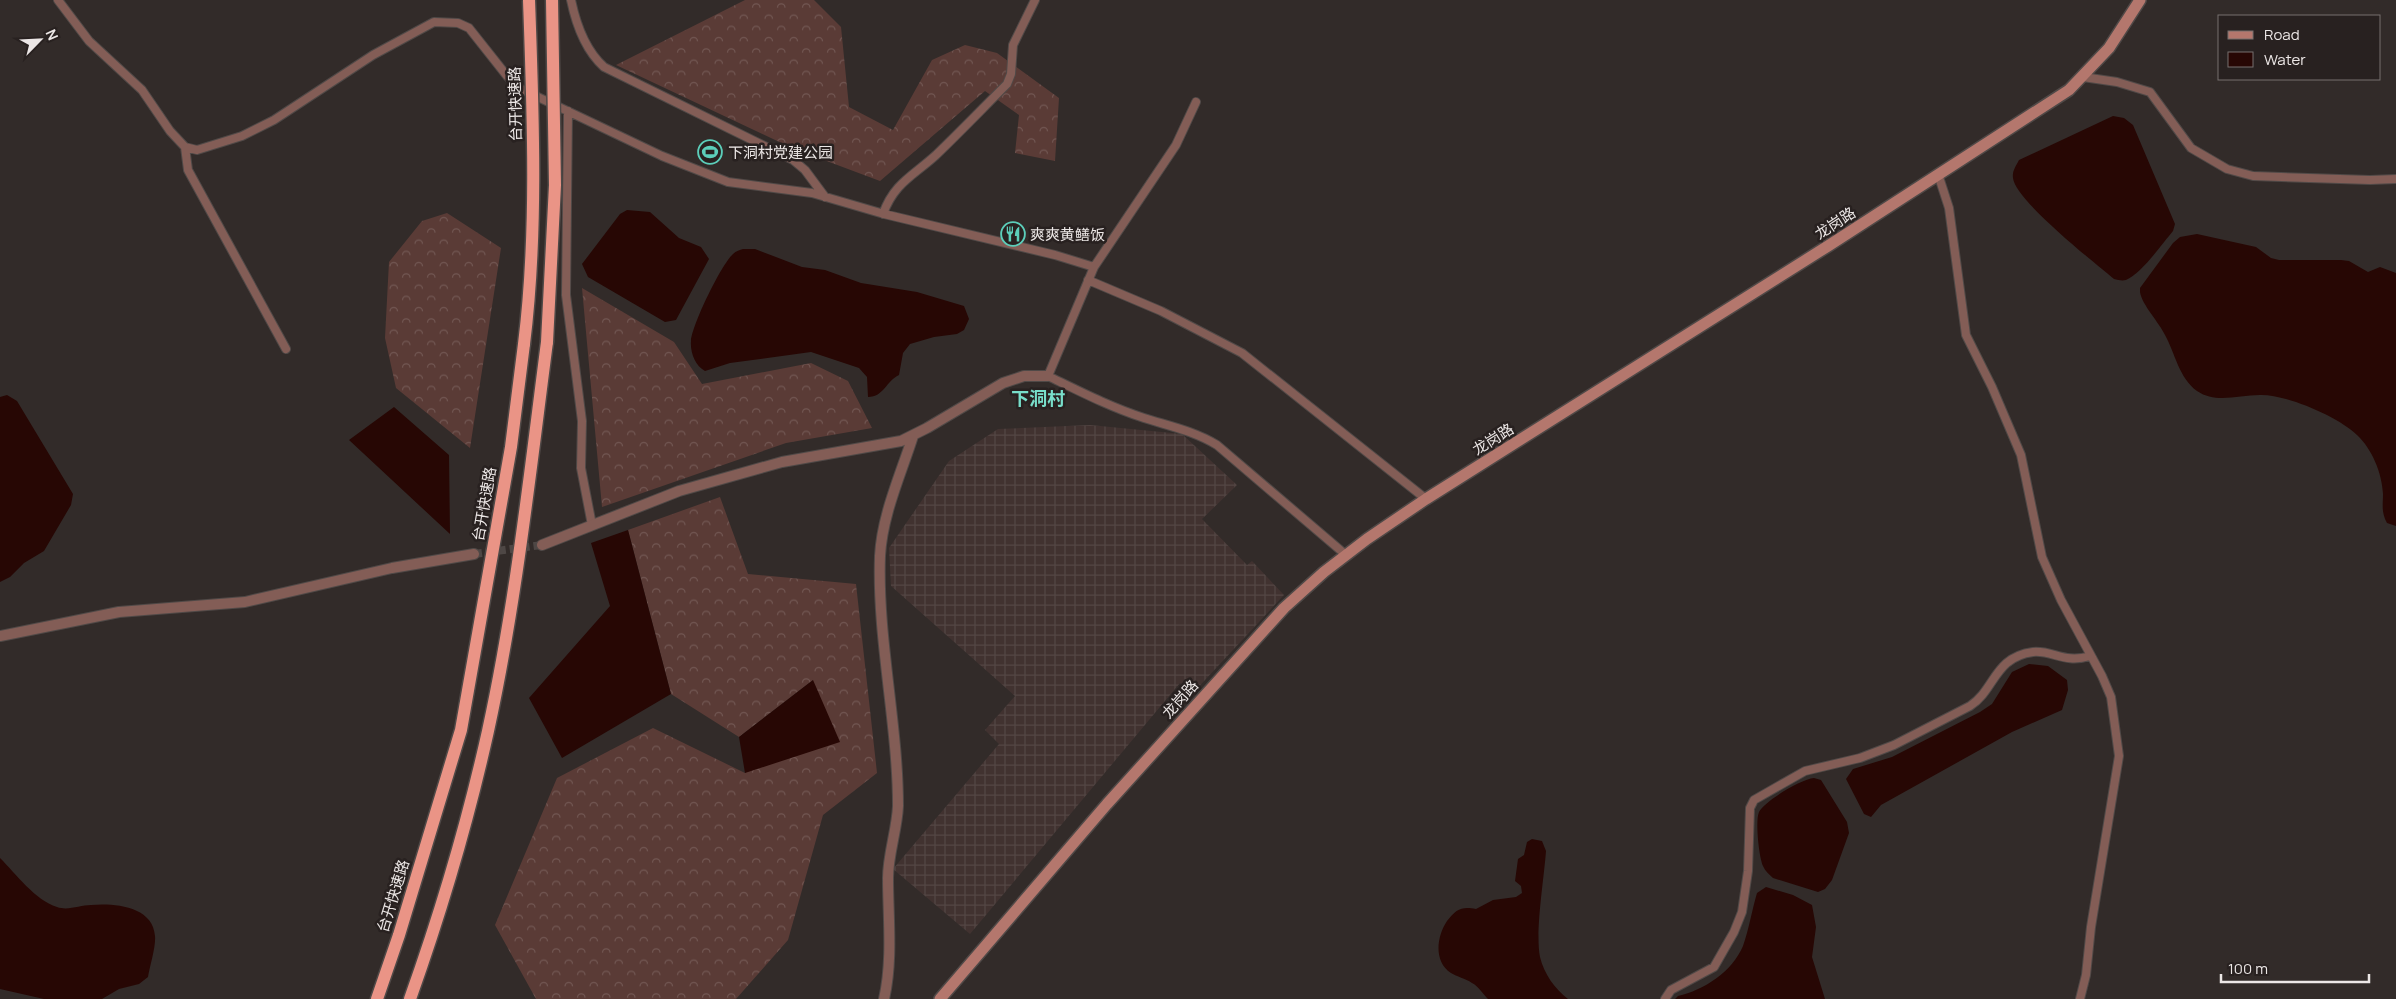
<svg xmlns="http://www.w3.org/2000/svg" width="2396" height="999" viewBox="0 0 2396 999" font-family="Manrope,'Noto Sans SC',sans-serif">
	<style>
		.industrial { fill: url(#industrial-grid) }
		.forest { fill: url(#forest-crowns) }
		.water { fill: #270704 }
		.lines { fill: none; stroke-linecap: round; stroke-linejoin: round }
		.minor-tunnel { stroke: #4e4745; stroke-width: 8; stroke-dasharray: 8 4; stroke-linecap: butt }
		.minor-casing { stroke: #504947; stroke-width: 10 }
		.tertiary-casing { stroke: #504947; stroke-width: 12 }
		.secondary-casing { stroke: #504947; stroke-width: 14 }
		.trunk-casing { stroke: #504947; stroke-width: 15 }
		.minor { stroke: #835d56; stroke-width: 8 }
		.tertiary { stroke: #835d56; stroke-width: 10 }
		.secondary { stroke: #b4776d; stroke-width: 11 }
		.trunk { stroke: #ea9486; stroke-width: 12 }
		.trunk-bridge-casing { stroke: #504947; stroke-width: 15; stroke-linecap: butt }
		.trunk-bridge { stroke: #ea9486; stroke-width: 12 }
		.labels { text-anchor: middle; dominant-baseline: central; stroke-width: 5; stroke-linejoin: round; paint-order: stroke }
		.street-label { font-size: 15px; fill: #ece7e6; stroke: #282120 }
		.poi-label { font-size: 15px; fill: #ece7e6; stroke: #282120; text-anchor: start }
		.quarter-label { font-size: 18px; font-weight: bold; fill: #78deca; stroke: #282120 }
	</style>
	<defs>
		<pattern id="industrial-grid" width="8" height="8" patternUnits="userSpaceOnUse" patternTransform="scale(1.25)"><rect width="8" height="8" fill="#413230"/><path d="M0 4h8M4 0v8" fill="none" stroke="#534644"/></pattern>
		<pattern id="forest-crowns" width="20" height="18" patternUnits="userSpaceOnUse" patternTransform="scale(1.25)"><rect width="20" height="18" fill="#5a3b36"/><path d="M2 6a3 3 0 1 1 6 0M12 15a3 3 0 1 1 6 0" fill="none" stroke="#725753"/></pattern>
	</defs>
	<rect width="100%" height="100%" fill="#322b29"/>
	<!-- industrial -->
	<path class="industrial" d="M1090,425L1182,434L1237,485L1202,519L1247,565L1252,561L1284,595L1192,694L1180,683L970,934L893,869L999,744L985,730L1015,696L891,586L889,548L949,461L998,429Z"/>
	<!-- forest -->
	<path class="forest" d="M745,0H814L841,27L849,107L893,130L932,60L965,45L997,53L1059,98L1055,161L1015,153L1019,115L985,91L880,181L792,148L616,65Z
		M447,213L501,248L470,448L396,388L385,338L389,262L422,221Z
		M582,288L674,342L702,384L811,363L848,381L872,428L786,443L602,507Z
		M720,497L748,574L856,584L877,773L823,815L788,940L736,999H536L495,925L557,778L653,728L745,773L813,680L739,737L671,694L628,530Z"/>
	<!-- water -->
	<path class="water" d="M2113,116L2124,118L2133,125L2175,224L2173,231C2162,244 2141,274 2126,280C2122,281 2118,280 2114,279C2095,263 2015,200 2013,178C2012,171 2016,166 2019,160Z
		M627,210L650,212L679,238L701,247L709,259L676,320L665,322L588,277L582,264L620,214Z
		M2197,234L2256,247L2271,258L2279,260H2341L2349,261L2368,272L2380,267L2396,273V526L2387,523C2381,512 2383,505 2383,494C2382,473 2372,449 2357,435C2339,417 2286,394 2260,395C2238,395 2216,404 2197,391C2179,378 2175,353 2165,335C2159,322 2142,305 2140,292V288L2173,243L2180,237Z
		M743,249H755L802,267L825,270L861,283L917,292L964,306L969,319L964,330L957,334L934,337L910,344L903,353L899,375C886,381 884,397 868,397L867,377L859,368L811,352L730,363L705,371C695,366 690,352 691,341C692,325 721,265 733,254C736,251 740,250 743,249Z
		M7,395L17,401L73,494L71,505L44,551L24,563L10,577L0,582V397Z
		M394,407L449,455L450,534L349,440Z
		M628,530L671,694L562,758L529,698L610,606L591,543Z
		M2029,664L2048,666L2067,680L2068,690L2062,710L2012,732L1881,805L1871,817L1864,814L1846,779L1853,769L1892,757L1980,712L1992,704L2012,672Z
		M813,680L840,742L745,773L739,737Z
		M1814,778L1821,780L1847,822L1849,833L1832,880L1825,889L1818,892L1773,878C1769,874 1765,871 1763,866C1759,857 1755,821 1759,812C1765,801 1801,779 1814,778Z
		M1532,839L1542,841L1546,851C1544,879 1535,932 1540,957C1544,974 1555,989 1568,999H1488C1483,994 1478,986 1472,983C1465,978 1457,977 1451,973C1433,961 1437,936 1447,921C1456,909 1462,906 1476,909L1493,900L1516,897L1522,893L1521,886L1515,881L1518,859L1524,855L1527,842Z
		M0,858C16,874 35,900 57,907C68,911 80,905 91,905C114,903 153,906 155,936C156,947 150,965 148,977L139,984L119,989L102,999H44L0,989Z
		M1766,887L1793,895L1812,905L1816,927L1812,957L1825,999H1675L1678,996C1704,990 1732,972 1743,946C1749,929 1752,910 1757,893Z"/>
	<g class="lines">
		<!-- minor-tunnel -->
		<path class="minor-tunnel" d="M474,554L542,545"/>
		<!-- minor casing -->
		<g class="minor-casing">
			<path id="minor" d="M58,0L89,41L142,90L170,131L185,147L197,150L242,136L274,120L373,55L434,22L458,23L469,28L507,76L519,88L662,156L728,182L812,193L884,214L1055,255L1094,267
				M571,0C576,24 585,50 604,67L793,160L805,170L825,197
				M2083,77L2117,82L2150,92L2191,148L2227,169L2253,176L2370,180L2396,179
				M1196,102L1176,145L1094,267L1048,376C1079,391 1110,407 1144,418C1169,426 1194,431 1217,445L1346,555
				M568,111L566,295L582,421L581,468L592,525
				M185,147L188,170L286,349
				M1938,174L1949,208L1966,335L1992,387L2021,455L2042,557L2061,600L2102,676L2111,697L2119,756L2091,927L2086,975L2080,999
				M883,214C894,183 913,176 936,155C960,132 983,108 1007,84L1011,74L1013,45L1035,0
				M1088,280L1161,311L1242,353L1426,499
				M1665,999L1671,990L1714,967L1734,932L1742,912L1748,871L1750,808L1754,800L1805,771L1860,758L1894,745L1970,706C1995,690 1994,657 2033,652C2053,650 2064,664 2090,656"/>
		</g>
		<!-- tertiary casing -->
		<g class="tertiary-casing">
			<path id="tertiary" d="M542,545L679,491L782,462L901,441L927,428L1003,383L1024,376H1048
				M0,636L119,612L245,602L392,568L474,554
				M884,999C893,960 888,917 888,878C888,854 897,830 898,806C898,724 877,638 880,556C882,515 901,474 913,436"/>
		</g>
		<!-- secondary casing -->
		<g class="secondary-casing">
			<path id="secondary" d="M940,999L1107,804L1284,608L1324,572L1367,539L1426,499L1828,246L2069,90L2109,48L2140,0"/>
		</g>
		<!-- trunk casing -->
		<g class="trunk-casing">
			<path id="trunk" d="M377,999L399,935L461,730L511,447L524,344
				M410,999C441,912 468,821 488,731C516,603 530,472 547,342"/>
		</g>
		<!-- minor -->
		<use href="#minor" class="minor"/>
		<!-- tertiary -->
		<use href="#tertiary" class="tertiary"/>
		<!-- secondary -->
		<use href="#secondary" class="secondary"/>
		<!-- trunk -->
		<use href="#trunk" class="trunk"/>
		<!-- trunk-bridge casing -->
		<g class="trunk-bridge-casing">
			<path id="trunk-bridge" d="M547,342L555,185L552,0
				M524,344C538,233 533,112 529,0"/>
		</g>
		<!-- trunk-bridge -->
		<use href="#trunk-bridge" class="trunk-bridge"/>
	</g>
	<!-- icons -->
	<defs>
		<g id="stadium-ring" transform="scale(1.25)"><circle r="9.5" fill="#282120" stroke="#5cceba" stroke-width="1.5"/><path d="M0-5a6.5 5 0 1 0 0 10a6.5 5 0 1 0 0-10ZM-3.5-1.8h7v3.6h-7Z" fill="#5cceba"/></g>
		<g id="restaurant-ring" transform="scale(1.25)"><circle r="9.5" fill="#282120" stroke="#5cceba" stroke-width="1.5"/><path d="M-5-6h1v4h1v-4h1v4h1v-4h1v5L-1.5 .5V6h-2V.5L-5-1ZM5-6V6H3V1.5H1.5Q1.5-4 5-6Z" fill="#5cceba"/></g>
	</defs>
	<g fill-rule="evenodd">
		<use href="#stadium-ring" x="710" y="152"/>
		<use href="#restaurant-ring" x="1013" y="234"/>
	</g>
	<g class="labels">
		<!-- street labels -->
		<g class="street-label">
			<text transform="translate(515 104) rotate(-91)">台开快速路</text>
			<text transform="translate(1835 223) rotate(-33)">龙岗路</text>
			<text transform="translate(1493 439) rotate(-32)">龙岗路</text>
			<text transform="translate(484 504) rotate(-80)">台开快速路</text>
			<text transform="translate(1180 699) rotate(-48)">龙岗路</text>
			<text transform="translate(393 896) rotate(-73)">台开快速路</text>
		</g>
		<!-- poi labels -->
		<g class="poi-label">
			<text x="728" y="152">下洞村党建公园</text>
			<text x="1030" y="234">爽爽黄鳝饭</text>
		</g>
		<!-- quarter labels -->
		<g class="quarter-label">
			<text x="1038" y="398">下洞村</text>
		</g>
	</g>
	<!-- legend -->
	<rect x="2218" y="15" width="162" height="65" fill="#282120" stroke="#76706f"/>
	<rect x="2228" y="31" width="25" height="8" fill="#b4776d" stroke="#76706f"/>
	<text x="2264" y="40" font-size="15" fill="#ece7e6">Road</text>
	<rect x="2228" y="52" width="25" height="15" fill="#270704" stroke="#76706f"/>
	<text x="2264" y="65" font-size="15" fill="#ece7e6">Water</text>
	<!-- north arrow -->
	<g transform="translate(40 40) rotate(66)" stroke="#282120" stroke-width="4" paint-order="stroke">
	<path d="M0-4L9 19L0 12L-9 19Z" fill="#ece7e6"/>
	<text y="-8" font-size="14" font-weight="bold" text-anchor="middle" fill="#ece7e6">N</text>
	</g>
	<!-- scale -->
	<path d="M2221 974v8h148v-8" fill="none" stroke="#ece7e6" stroke-width="2.5"/>
	<text x="2228" y="974" font-size="15" fill="#ece7e6" stroke="#282120" stroke-width="4" paint-order="stroke">100 m</text>
</svg>
